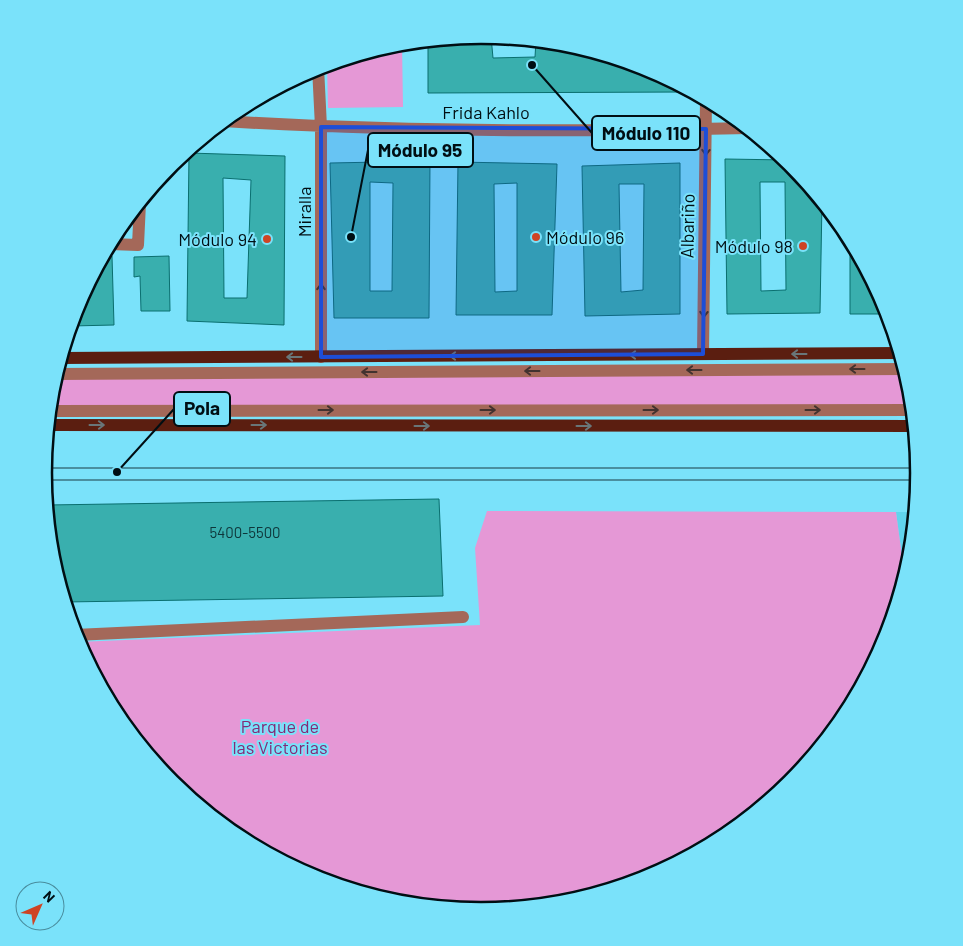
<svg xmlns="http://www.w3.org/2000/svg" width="963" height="946" viewBox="0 0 963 946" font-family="Barlow,sans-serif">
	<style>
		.built { fill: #61d4ed }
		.green { fill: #e598d6 }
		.building { fill: #39afae; stroke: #0a6f6f; fill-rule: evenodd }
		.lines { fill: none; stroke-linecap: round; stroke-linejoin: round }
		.minor { stroke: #a46859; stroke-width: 12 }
		.major { stroke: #5b1e10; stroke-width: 12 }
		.tram { stroke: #1b3c45; stroke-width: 1 }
		.oneway { stroke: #42322f }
		.oneway2 { stroke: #697679 }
		.marked { fill: #1d4ed8; fill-opacity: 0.2; stroke: #1d4ed8; stroke-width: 4; stroke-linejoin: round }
		.poi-dot { fill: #ce4424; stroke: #7ae2fa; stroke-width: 2 }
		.labels { text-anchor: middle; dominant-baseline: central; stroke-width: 4; stroke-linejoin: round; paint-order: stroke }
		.number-label { font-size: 15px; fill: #0e363a }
		.street-label { font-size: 18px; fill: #000e13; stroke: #7ae2fa }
		.poi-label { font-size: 18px; fill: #000e13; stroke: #7ae2fa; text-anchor: end }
		.park-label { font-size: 18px; fill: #842a76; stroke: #7ae2fa }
		.rim { fill: none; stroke: #000e13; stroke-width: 2.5 }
		.leader { fill: none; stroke: #000e13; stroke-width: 2 }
		.callout-dot { fill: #000e13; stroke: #7ae2fa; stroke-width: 2 }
		.callout { fill: #7ae2fa; stroke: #000e13; stroke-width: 2 }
		.callout-label { font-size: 19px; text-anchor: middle; font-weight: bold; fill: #000e13 }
	</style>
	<rect width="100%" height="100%" fill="#7ae2fa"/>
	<!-- built -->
	<path class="built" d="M896,512H916L911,559L905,578Z"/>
	<!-- green -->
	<path class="green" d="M396,43H402L403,107L328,108L327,64Z
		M905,369L911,388L913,410L50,411L52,387L56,374Z
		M487,511L896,512L905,578L886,641L846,717L791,783L725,837L649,878L567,903L482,911L396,903L314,878L238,837L172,783L117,716L78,642L480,625L475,548Z"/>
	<!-- building -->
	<path class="building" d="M482,35L491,36L493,58L535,57L536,40L567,43L594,52V59L624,61L649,68L684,87L685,92L428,93V40Z
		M189,153L285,156L284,325L187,321ZM223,178L251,180L247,298H224Z
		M725,159L787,160L822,201L820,313L727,314ZM760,182H785L786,290L761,291Z
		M430,161L429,318H334L330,163ZM370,182L393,183L392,291H370Z
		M458,162L557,164L552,315H456ZM517,183V291L495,292L494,184Z
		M680,163V314L585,316L582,166ZM619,184H644L643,290L621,292Z
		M850,238L886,306L889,314H850Z
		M103,256H112L114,325L71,326L77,305Z
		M169,256L170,311H141L140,276L134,277V257Z
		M439,499L443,596L65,602L52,558L47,505Z"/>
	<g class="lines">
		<!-- minor -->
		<path class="minor" d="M318,67L321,127V357
			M223,121C398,132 573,132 748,128
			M110,244L138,245L140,203
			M703,354L706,99
			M56,374L905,369
			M50,411L913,410
			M75,635L463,617"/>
		<!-- major -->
		<path class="major" d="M61,358L901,353
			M48,425L915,426"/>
		<!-- tram -->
		<path class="tram" d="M44,468H919
			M44,480H919"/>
	</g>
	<!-- one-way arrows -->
	<defs><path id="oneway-shaft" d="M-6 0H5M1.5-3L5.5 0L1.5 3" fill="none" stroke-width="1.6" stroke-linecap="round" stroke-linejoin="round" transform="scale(1.25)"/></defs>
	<g class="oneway">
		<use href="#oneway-shaft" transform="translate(706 148) rotate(91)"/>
		<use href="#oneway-shaft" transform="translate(321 291) rotate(-90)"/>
		<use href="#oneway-shaft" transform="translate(704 310) rotate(91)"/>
		<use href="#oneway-shaft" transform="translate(857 369) rotate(180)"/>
		<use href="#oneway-shaft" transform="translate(694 370) rotate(180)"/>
		<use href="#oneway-shaft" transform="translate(532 371) rotate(180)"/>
		<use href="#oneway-shaft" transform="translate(369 372) rotate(180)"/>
		<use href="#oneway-shaft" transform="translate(326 410)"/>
		<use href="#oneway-shaft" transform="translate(488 410)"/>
		<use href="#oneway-shaft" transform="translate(651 410)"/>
		<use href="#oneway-shaft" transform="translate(813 410)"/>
	</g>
	<g class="oneway2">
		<use href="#oneway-shaft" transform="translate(799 354) rotate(180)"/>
		<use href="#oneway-shaft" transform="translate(637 355) rotate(180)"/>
		<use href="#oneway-shaft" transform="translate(457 356) rotate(180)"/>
		<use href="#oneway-shaft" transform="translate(294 357) rotate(180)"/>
		<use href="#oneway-shaft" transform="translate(97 425)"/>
		<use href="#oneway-shaft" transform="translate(259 425)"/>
		<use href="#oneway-shaft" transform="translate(422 426)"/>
		<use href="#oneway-shaft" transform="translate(584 426)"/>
	</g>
	<!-- marked area -->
	<path class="marked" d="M321,127L706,129L703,354L321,357Z"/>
	<!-- markers -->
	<g class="poi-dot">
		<circle cx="536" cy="237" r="5"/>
		<circle cx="267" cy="239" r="5"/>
		<circle cx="803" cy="246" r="5"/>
	</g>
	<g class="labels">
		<!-- number labels -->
		<g class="number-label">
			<text x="245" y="532">5400-5500</text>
		</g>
		<!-- street labels -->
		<g class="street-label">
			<text x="486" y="112">Frida Kahlo</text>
			<text transform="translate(304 212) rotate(-90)">Miralla</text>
			<text transform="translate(687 226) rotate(-89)">Albariño</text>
		</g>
		<!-- poi labels -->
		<g class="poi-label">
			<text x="546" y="237" text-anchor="start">Módulo 96</text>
			<text x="257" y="239">Módulo 94</text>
			<text x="793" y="246">Módulo 98</text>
		</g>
		<!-- park labels -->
		<g class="park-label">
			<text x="280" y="726">Parque de<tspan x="280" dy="21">las Victorias</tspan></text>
		</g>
	</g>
	<!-- crop -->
	<path d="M0 0H963V946H0ZM52 473a429 429 0 1 1 858 0a429 429 0 1 1-858 0Z" fill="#7ae2fa" fill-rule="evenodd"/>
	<path class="rim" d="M52 473a429 429 0 1 1 858 0a429 429 0 1 1-858 0Z"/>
	<!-- callouts -->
	<path class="leader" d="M532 65L592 133M351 237L368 150M117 472L174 409"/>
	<g class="callout-dot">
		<circle cx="532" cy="65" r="5"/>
		<circle cx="351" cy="237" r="5"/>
		<circle cx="117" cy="472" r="5"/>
	</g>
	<g class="callout">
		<rect x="592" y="116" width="108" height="34" rx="5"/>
		<rect x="368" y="133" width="105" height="34" rx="5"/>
		<rect x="174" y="392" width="56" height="34" rx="5"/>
	</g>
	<g class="callout-label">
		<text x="646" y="140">Módulo 110</text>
		<text x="420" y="157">Módulo 95</text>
		<text x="202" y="415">Pola</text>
	</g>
	<!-- north arrow -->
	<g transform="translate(40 906) rotate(45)"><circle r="24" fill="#7ae2fa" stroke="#498d9e"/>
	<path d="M0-4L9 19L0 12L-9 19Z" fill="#ce4424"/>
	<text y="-8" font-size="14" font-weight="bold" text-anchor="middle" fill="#000e13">N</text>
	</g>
</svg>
